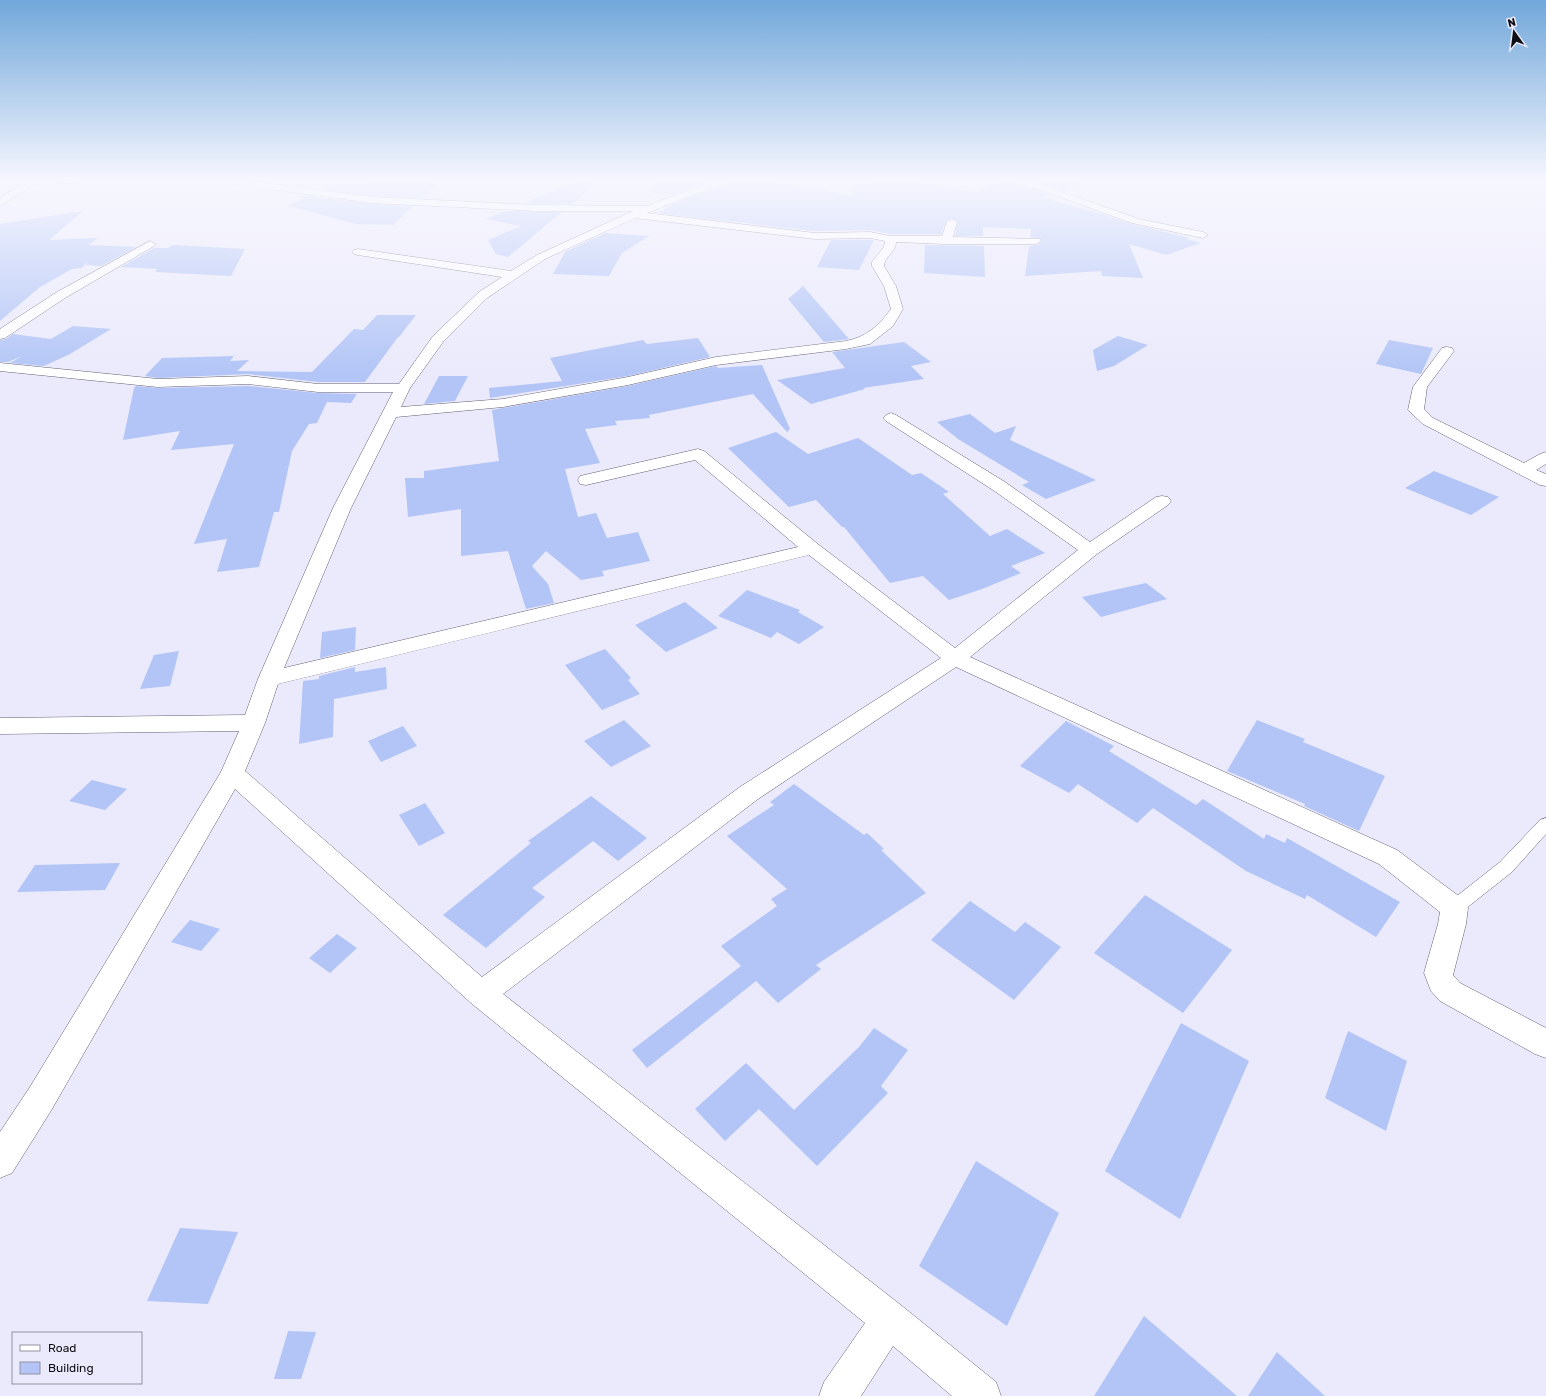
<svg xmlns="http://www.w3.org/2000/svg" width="1546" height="1396" viewBox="0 0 1546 1396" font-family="Rubik,sans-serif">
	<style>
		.building { fill: #b2c5f6 }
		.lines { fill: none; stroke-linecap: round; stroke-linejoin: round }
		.service-casing { stroke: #636171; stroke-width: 1 }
		.minor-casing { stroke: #636171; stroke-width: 1 }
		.service { fill: #fff; fill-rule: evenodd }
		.minor { fill: #fff; fill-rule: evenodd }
	</style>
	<rect width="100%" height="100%" fill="#ebeafc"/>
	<!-- building -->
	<path class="building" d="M366,179H443L422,198L372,196L320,189L331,182L361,184Z
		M581,179H602L572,204L524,203Z
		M654,179H715L671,195L653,193Z
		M732,179H762L854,196L852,183H870L882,179H912L961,190L977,192L1002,179H1007L1010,182L1050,195L1041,197L1105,215L1132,224L1190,238L1186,239L1201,243L1166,255L1129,244L1143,278L1102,276L1101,271L1025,276L1029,246L1037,245L1042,241L1040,238L1030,237L1031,229L983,227V236H955L958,221L951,218L946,222L941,234H890L870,230L813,231L658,213L674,204L730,182Z
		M1028,179H1083L1084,185L1064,191Z
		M307,196L372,204L413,206L393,225L357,224L288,206Z
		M83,211L49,240L98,238L88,245L136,247L101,266L86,265L87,262L82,268L72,269L40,287L0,321V224Z
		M505,211L538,212H562L508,257L496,254L488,240L521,226L486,219Z
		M605,233L649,236L622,253L609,276L553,274L565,252Z
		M831,240H874L859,270L817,267Z
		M173,245L245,249L231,276L155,272L158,269L121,267L154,248H168Z
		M925,245L984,246L985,277L924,273Z
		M803,286L849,339L824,342L788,299Z
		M377,315H416L399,337H398L365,382H318L248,374L158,378L145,376L162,358L234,356L230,361L249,360L237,371L312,372L354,329L363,330Z
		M73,326L111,329L70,354L44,366L10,363L22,356L8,362H0V340L6,339L13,334L51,339Z
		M1118,336L1148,345L1114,366L1097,371L1093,350Z
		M698,338L710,357L628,376L490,398L489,388L562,381L550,358L643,340L647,344Z
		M1389,340L1433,348L1421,374L1376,364Z
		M904,342L931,362L911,366L924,379L863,388L865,389L811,404L777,380L845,368L832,352Z
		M762,365L790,429L787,432L753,394L649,415L650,418L615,421L617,425L585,429L600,463L565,469L578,517L596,513L607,538L638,532L650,561L602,571L604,576L581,580L546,551L532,566L548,584L554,603L526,609L508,551L461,556V509L408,517L405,478H424V471L499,461L492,410L628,386L716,366L718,368Z
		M439,376H468L455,401L424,404Z
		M136,386L158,388L248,386L318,393L357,394L351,403L327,402L317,423L309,424L292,451L279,512H274L259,567L217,572L227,539L194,544L234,444L171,450L180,431L123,440L134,388Z
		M970,414L995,433L1016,426L1010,440L1096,480L1046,499L1022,485L1029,482L958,439L937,422Z
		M776,432L808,454L858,438L912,475L921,473L949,492L943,494L990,536L1007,529L1045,553L1011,566L1021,573L982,589L949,600L923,576L890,583L844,527H842L816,500L789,507L728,448Z
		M1434,471L1499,497L1471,515L1405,488Z
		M1146,583L1167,599L1101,617L1082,597Z
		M747,590L800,610L798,612L824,627L799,644L777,632L771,638L718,616Z
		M685,602L718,628L666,652L635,625Z
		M356,627L355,650L320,658L322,632Z
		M605,649L631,678L628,680L640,694L602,710L565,665Z
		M179,651L170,686L140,689L154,655Z
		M355,667V672L386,667L387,689L334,699L333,737L299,744L303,681L319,679V676Z
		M624,720L651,746L611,767L584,741Z
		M1257,720L1305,739L1303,742L1385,776L1359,831L1304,806L1305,804L1227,771Z
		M1066,721L1114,746L1109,751L1196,805L1203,799L1264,839L1266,834L1285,843L1287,838L1400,902L1376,937L1307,895L1305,899L1246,871L1153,808L1137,823L1078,784L1069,793L1020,766Z
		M403,726L417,746L381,762L368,741Z
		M92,780L127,789L105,810L69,801Z
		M794,784L864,835L867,833L884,849L881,850L926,893L816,965L821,969L778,1003L756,981L647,1068L632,1050L741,966L721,946L777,906L771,899L787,889L727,836L774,805L770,802Z
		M591,796L647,838L618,861L593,841L532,888L545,897L486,948L443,915L531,843L528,841Z
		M425,803L445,833L419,846L399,815Z
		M120,863L105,890L17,892L35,865Z
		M1145,895L1232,950L1183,1013L1094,953Z
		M970,901L1015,932L1025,922L1061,947L1014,1000L931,940Z
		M190,920L220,929L201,951L171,942Z
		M337,934L357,948L330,973L309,958Z
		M1181,1023L1249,1061L1180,1219L1105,1171Z
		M874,1028L908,1050L881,1086L888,1093L817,1166L759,1109L725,1141L695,1109L746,1063L794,1110L859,1047Z
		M1348,1031L1407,1061L1386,1131L1325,1098Z
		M976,1161L1059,1213L1007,1326L919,1266Z
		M180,1228L238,1232L208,1304L147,1301Z
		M1144,1316L1237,1396H1094Z
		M288,1331L316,1332L301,1379H274Z
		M1277,1352L1325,1396H1248Z"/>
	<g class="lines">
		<!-- service casing -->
		<g class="service-casing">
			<path id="service" d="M1546,818V834L1512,872L1460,913L1454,915L1448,913L1445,908L1448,903L1500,862L1540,820Z"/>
		</g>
		<!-- minor casing -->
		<g class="minor-casing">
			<path id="minor" d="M30,179H120L115,182L34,184L0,206V198Z
				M212,179H236L372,197L538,205L647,206L718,179H731L729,181L647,213L815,233L870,232L890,236H942L947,222L952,219L957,222L953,237L1040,239L1041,241L1036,244H945L896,242C896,252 884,257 884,266L896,286L903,309L893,326L870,344L865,345L846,349L716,365L628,385L503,407L396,417L351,508L284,668L798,547L695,460L586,485L580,484L578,480L580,476L698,449L704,451L819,545L955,648L1078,550L993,490L886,421L883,418L886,415L891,413L896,415L1005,482L1090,542L1156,497L1162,496L1168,497L1171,501L1168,505L1097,554L970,657L1397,850L1464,900L1468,908L1466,924L1453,975L1460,983L1546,1028V1058L1535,1054L1440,1001L1431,991L1424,973L1438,924L1440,912L1379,864L956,667L758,799L503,994L902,1306L996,1382L1001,1396H952L893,1346L861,1396H819L824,1382L865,1323L471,1003L235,789L52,1109L12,1173L0,1178V1132L30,1087L221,772L239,731L0,734V718L245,715L258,679L333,508L393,392H318L248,384L158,387L0,371V363L158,379L248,376L318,384H399L433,336L479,292L502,277L358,255L354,254L352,252L354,250L358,249L511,271L537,255L633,211H538L372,203L217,182ZM635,218L815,239L870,238L885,241L884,247L872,262V266L884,286L891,309C879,326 866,337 846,341L716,357L628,377L503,399L401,407L410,388L443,342L487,298L545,259ZM809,555L941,658L740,787L482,977L245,771L265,723L278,684Z
				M1008,179H1023L1031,181L1139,219L1203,232L1208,235L1203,238L1132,223L1052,194L1010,181Z
				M150,241L156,244L154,246L65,298L5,338L0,339V329L57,292Z
				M1447,347L1452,348L1454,351L1427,387L1424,409L1433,418L1524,463L1540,454L1546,452V464L1536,470L1546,474V486L1540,485L1423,424L1408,410L1413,387L1442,348Z"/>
		</g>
		<!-- service -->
		<use href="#service" class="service"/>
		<!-- minor -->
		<use href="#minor" class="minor"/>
	</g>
	<!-- sky -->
	<linearGradient id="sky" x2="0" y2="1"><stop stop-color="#71a7da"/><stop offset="0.48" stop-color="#f6f6fe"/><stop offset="1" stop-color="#f6f6fe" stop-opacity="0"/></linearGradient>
	<rect width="1546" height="374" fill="url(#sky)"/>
	<!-- legend -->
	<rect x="12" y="1332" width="130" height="52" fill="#ebeafc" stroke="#93929f"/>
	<rect x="20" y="1345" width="20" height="6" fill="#ffffff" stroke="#93929f"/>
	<text x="48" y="1352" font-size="12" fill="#0f0e14">Road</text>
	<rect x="20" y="1362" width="20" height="12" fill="#b2c5f6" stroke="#93929f"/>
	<text x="48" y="1372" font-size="12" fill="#0f0e14">Building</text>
	<!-- north arrow -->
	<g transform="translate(1514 32) rotate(346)" stroke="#ebeafc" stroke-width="3" paint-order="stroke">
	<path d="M0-3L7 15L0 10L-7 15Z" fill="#0f0e14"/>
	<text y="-6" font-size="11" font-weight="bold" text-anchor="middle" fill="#0f0e14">N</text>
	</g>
</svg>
